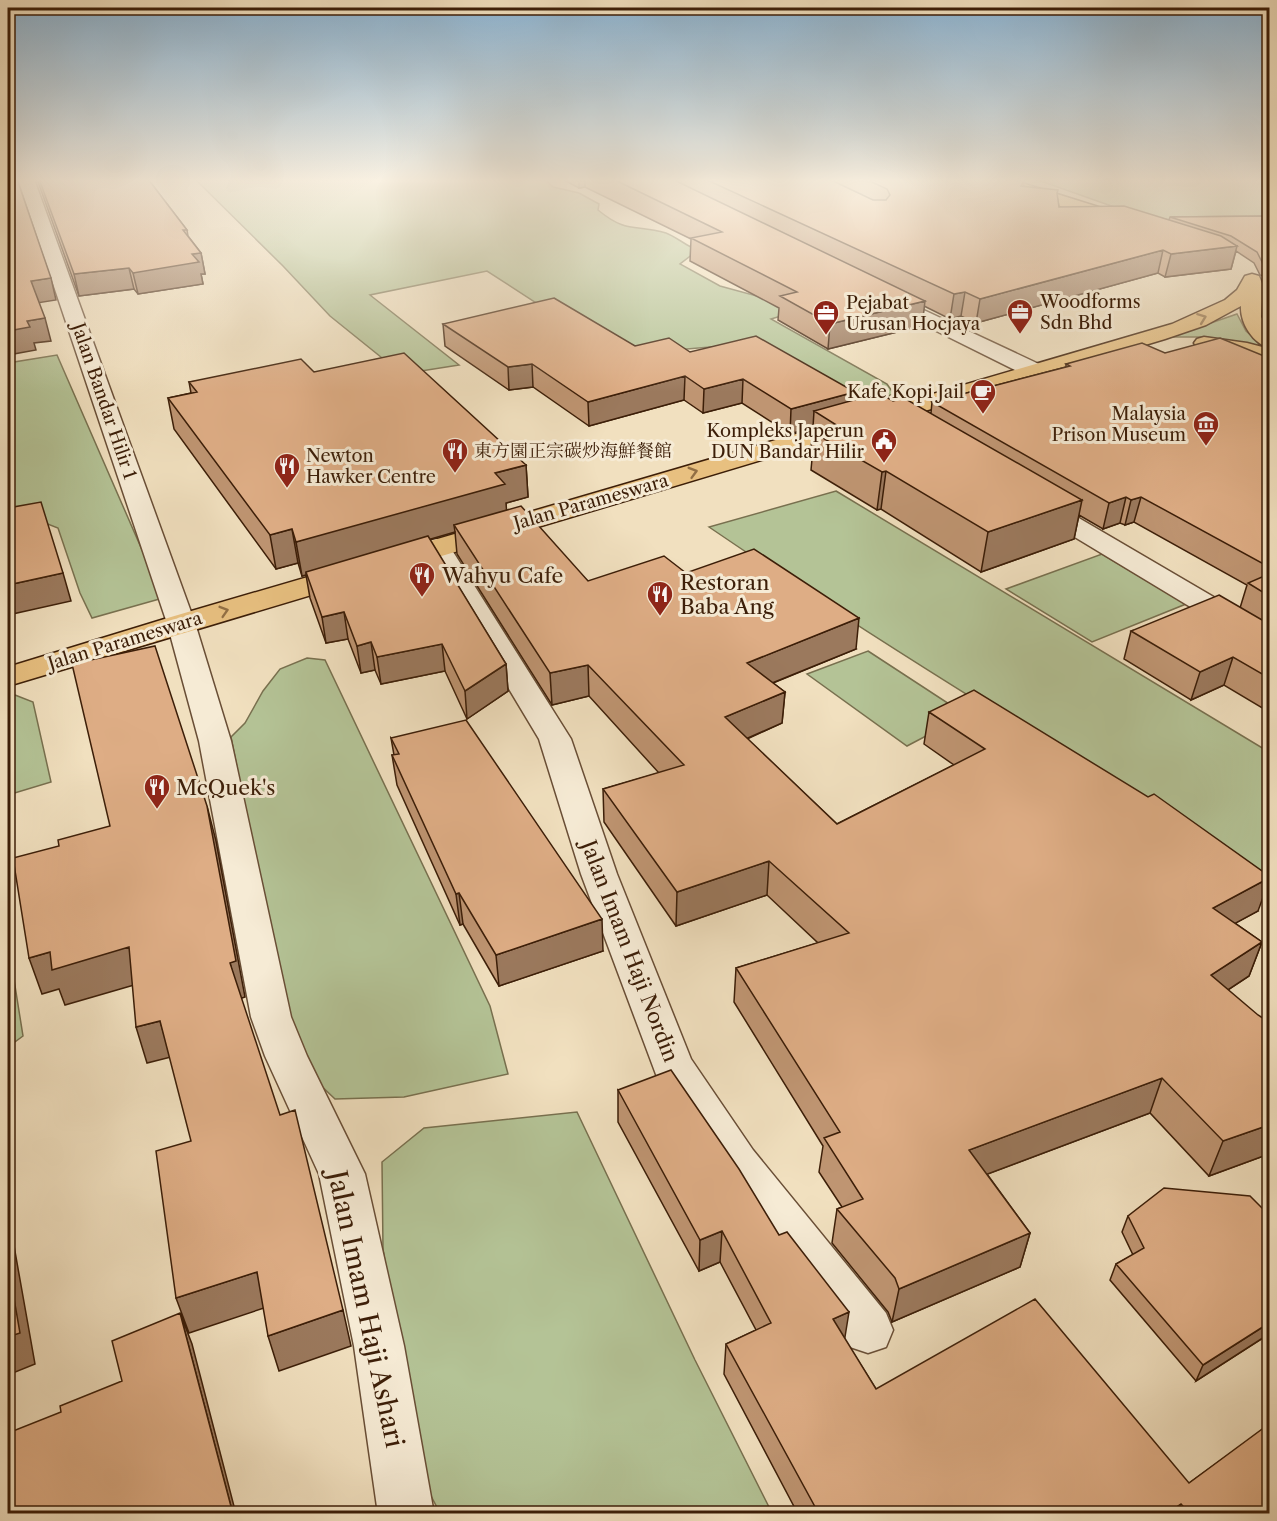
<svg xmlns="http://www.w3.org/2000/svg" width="1277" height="1521" viewBox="0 0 1277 1521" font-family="'Libre Caslon Text','Noto Serif SC',serif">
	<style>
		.green { fill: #b4c396; stroke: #78704f; stroke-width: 1.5 }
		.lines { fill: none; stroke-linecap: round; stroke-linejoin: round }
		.minor-casing { stroke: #694e36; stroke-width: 3 }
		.major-casing { stroke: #3c1e08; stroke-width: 3 }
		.minor { fill: #f6ebd5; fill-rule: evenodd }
		.major { fill: #e8c080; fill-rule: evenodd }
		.wall { fill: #bf9572; stroke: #3c1e08; stroke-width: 1.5 }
		.shaded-wall { fill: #9b795d; stroke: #3c1e08; stroke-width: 1.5 }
		.building { fill: #dead85; stroke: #3c1e08; stroke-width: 1.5 }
		.oneway { stroke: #926f44 }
		.labels { text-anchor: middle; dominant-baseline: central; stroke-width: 6; stroke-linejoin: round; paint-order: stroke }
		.far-poi-label { font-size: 18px; fill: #3c1e08; stroke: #f6ebd5; text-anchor: start }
		.far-street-label { font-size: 18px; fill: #3c1e08; stroke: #f6ebd5 }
		.poi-label { font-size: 21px; fill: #3c1e08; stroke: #f6ebd5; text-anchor: start }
		.street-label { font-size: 21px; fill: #3c1e08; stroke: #f6ebd5 }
		.near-street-label { font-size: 26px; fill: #3c1e08; stroke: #f6ebd5 }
	</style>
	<rect width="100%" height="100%" fill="#f1e0bf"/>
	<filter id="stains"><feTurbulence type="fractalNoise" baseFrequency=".00333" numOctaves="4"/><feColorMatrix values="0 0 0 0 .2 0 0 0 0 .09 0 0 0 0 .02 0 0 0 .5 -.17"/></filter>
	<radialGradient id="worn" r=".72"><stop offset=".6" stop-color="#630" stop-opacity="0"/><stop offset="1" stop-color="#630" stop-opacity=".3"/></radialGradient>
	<!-- green -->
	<path class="green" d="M195,179H545L553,187L579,193L599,204L598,210C627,234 635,224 666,233C674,236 683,243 691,247L693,254L680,264L720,286L768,299L788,314L771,319L887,384L894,394L875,400L852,388L834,390L722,346L616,355L487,271L370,295L459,365L402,374L330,316L283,266Z
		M1035,179H1269V225L1151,220Z
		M1237,314L1246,331L1267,349L1206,337H1170Z
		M57,355L163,598L92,618L80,593L58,528L35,519L8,514V363Z
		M836,491L1269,752V879C1080,765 891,651 709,527Z
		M1102,554L1186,604L1092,642L1006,589Z
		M868,651L966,715L907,746L807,674Z
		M307,658L325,660L490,1006L508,1074L404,1097L335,1099L314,1079L287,1022L231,737L245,723L263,691L280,669Z
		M15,695L33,702L51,782L8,795V697Z
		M8,942L23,1036L8,1047Z
		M577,1112L695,1360L772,1513H440L430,1494L402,1365L383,1249L382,1162L424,1128Z"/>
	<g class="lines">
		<!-- minor casing -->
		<g class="minor-casing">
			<path id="minor" d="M18,179H34L195,623L231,741L291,1017L307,1056L365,1174L404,1346L434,1514H378L354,1346L319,1174L265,1056L251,1017L199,741L167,623Z
				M883,291L1043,366L1046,371L1043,376L1035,377L1027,376L876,301L873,297L876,293Z
				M1039,497L1048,500L1270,630V652L1260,649L1030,510L1026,505L1030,500Z
				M437,539L446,541L450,547L571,739L617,874L691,1059L753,1150L886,1313L893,1330L886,1347L868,1353L850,1347L721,1176L657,1077L581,874L539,739L424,547L428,541Z"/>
		</g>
		<!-- major casing -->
		<g class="major-casing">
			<path id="major" d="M984,179H1009L1124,215L1126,219L1124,223H1112L986,182Z
				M1252,274L1259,276L1263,286L1261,317L1270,331V348C1253,344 1240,323 1241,306L1206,325L1165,339L8,686V667L171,617L1172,324L1225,300L1237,290L1245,276Z
				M1204,337L1247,343L1270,349V362L1244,355L1197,347L1194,343L1197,339Z"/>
		</g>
		<!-- minor -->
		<use href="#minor" class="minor"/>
		<!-- major -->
		<use href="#major" class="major"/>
	</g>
	<!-- wall -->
	<path class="wall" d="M37,179H148L187,230L188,236L201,253L205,274H201L203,284L138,294L134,289L79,296Z
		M562,179L1024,180L1023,186L1057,196L1059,207L1169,220L1170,217L1269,216V278L1260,275L1254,263L1236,251L1231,269L1165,277L1158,273L976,323L961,316L950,319L924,306L922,326L828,349L778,320L779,308L690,261L691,239L585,187L579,188Z
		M443,324L690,352L854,400L893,401L931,413L932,402L1066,367V364L1165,353L1269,358V712L1224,685L1191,700L1124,659L1131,631L1240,608L1247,585L1134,522L1125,525L1120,523L1103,529L1079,515L1074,539L981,572L881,509L877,510L811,470L813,448H811L813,427L790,434L742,403L703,413L684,400L589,426L533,387L509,390L445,346Z
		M314,372L526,465L528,497L506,503V510L588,581L686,573L856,649L773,683L785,692L782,723L747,739L837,824L954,765L924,744L929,712L1258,911L1235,923L1262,942L1249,976L1228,990L1269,1154L1209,1176L1150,1113L987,1174L1030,1233L1020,1267L892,1322L888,1312L832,1243L837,1209L842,1207L819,1172L823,1146L734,1002L736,968L818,943L767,895L676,926L604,822L603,789L659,773L589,696L552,705L457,554L455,532L429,539L506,664L508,691L467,719L445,671L381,684L375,670L361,673L348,639L326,643L310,598L306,575L302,576L298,563L276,569L174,429L168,398L191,393L189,382Z
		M391,738L603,951L499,986L463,924L460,925L397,785L392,755H394Z
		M618,1090L779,1235L876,1389L1189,1483L1268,1426L1265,1423L1269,1414V1514H798L724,1374L726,1344L756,1330L720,1262L699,1271L618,1122Z
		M1269,1215V1334L1196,1381L1110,1280L1116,1264L1133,1255L1122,1232L1128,1216Z"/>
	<!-- shaded-wall -->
	<path class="shaded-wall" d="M579,179H585V187L579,188Z
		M1237,246L1231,269L1165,277L1171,254Z
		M1163,250L1158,273L976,323L980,299Z
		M201,253L205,274H201L203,284L138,294L133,273L192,254Z
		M129,268L134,289L79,296L74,274Z
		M51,278L56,300L37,303L31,281Z
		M965,292L961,316L950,319L954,294Z
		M925,301L922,326L828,349L830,324Z
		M45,318L51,341L34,343L36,350L8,355V331L27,321Z
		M532,364L533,387L509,390L508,367Z
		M685,376L684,400L589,426L588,402Z
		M743,379L742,403L703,413L704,389Z
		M855,392L852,415L814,411L813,427L790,434L791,409Z
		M526,465L528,497L506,503L507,516L454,525L455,532L307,575L306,572V575L302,576L296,542L495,473Z
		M886,471L881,509L877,510L882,472Z
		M1126,497L1120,523L1103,529L1109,503Z
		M1141,497L1134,522L1125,525L1131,500Z
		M1082,500L1074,539L981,572L988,532Z
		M292,529L298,563L276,569L270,535Z
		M63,573L71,601L8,615V585Z
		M344,612L348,639L326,643L322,617Z
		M859,618L856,649L745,694L747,663Z
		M371,642L375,670L361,673L357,646Z
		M442,644L445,671L381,684L377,657Z
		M1233,657L1224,685L1191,700L1200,672Z
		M506,664L508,691L467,719L465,691Z
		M588,665L589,696L552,705L550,673Z
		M785,692L782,723L723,749L725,717Z
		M207,806L216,841L245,997L239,999L230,963Z
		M769,861L767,895L676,926L677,892Z
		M1269,878V881L1258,911L1201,942L1213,908Z
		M459,893L463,924L460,925L456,894Z
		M602,919L603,951L499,986L496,955Z
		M1262,942L1249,976L1199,1009L1211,975Z
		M129,947L141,983L65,1005L59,989L42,994L29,958L50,952Z
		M160,1021L171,1057L147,1063L136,1027Z
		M1162,1078L1150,1113L961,1184L969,1150Z
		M1269,1125V1154L1209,1176L1223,1141Z
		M8,1212L35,1364L8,1375Z
		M722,1231L720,1262L699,1271L700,1240Z
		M1030,1233L1020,1267L892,1322L899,1289Z
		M257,1272L267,1307L189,1333L176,1298Z
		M343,1310L351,1346L279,1371L268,1336Z
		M849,1312L844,1343L833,1319Z
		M180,1313L192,1344L236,1514H233Z
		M1269,1323V1334L1196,1381L1203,1365Z
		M1181,1504L1176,1514H1166Z"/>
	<!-- building -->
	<path class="building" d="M8,179H17L51,278L31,281L45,318L27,321L30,327L8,331Z
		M39,179H148L187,230H183L201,253L192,254L199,262L133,273L129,268L74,274Z
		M613,179H672L925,301L830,324L780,296L797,292L691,238L722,232Z
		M705,179H829L873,200H886L890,195L887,189L866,179L1024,180L1021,186L1058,190L1057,193L1059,207L1124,206L1221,236L1237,246L1171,254L1163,250L980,299L965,292L954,294Z
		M1269,216V266L1263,264L1257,252L1231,236L1170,217Z
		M554,298L635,346L669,338L690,352L756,336L855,392L791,409L743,379L704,389L685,376L588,402L532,364L508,367L443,324Z
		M1220,338L1269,358V567L1141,497L1131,500L1126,497L1109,503L932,402L1070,366L1066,364L1142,343L1165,353Z
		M404,353L526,465L495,473L505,484L296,542L292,529L270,535L168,398L197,392L189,382L301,359L314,372Z
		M879,393L893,401L904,398L1082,500L988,532L886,471L882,472L814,433L838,426L814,411Z
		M41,502L63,573L8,585V508Z
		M521,506L588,581L664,556L686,573L754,549L859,618L747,663L785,692L725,717L837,824L985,749L929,712L974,690L1148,797L1154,794L1269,876V878L1213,908L1262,942L1211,975L1258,1015L1269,1022V1125L1223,1141L1162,1078L969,1150L1030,1233L899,1289L895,1278L837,1209L863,1199L824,1138L840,1132L736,968L849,933L769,861L677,892L603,789L684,765L588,665L550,673L454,525Z
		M428,536L506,664L465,691L442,644L377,657L371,642L357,646L344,612L322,617L306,572Z
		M1269,574V596L1248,583Z
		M1219,595L1269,624V678L1233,657L1200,672L1131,631Z
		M155,646L207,806L236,961L230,963L280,1115L295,1110L343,1310L268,1336L257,1272L176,1298L156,1151L191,1141L160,1021L136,1027L129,947L52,970L50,952L29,958L13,858L59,846L58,840L110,826L72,664Z
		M466,720L602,919L496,955L459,893L456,894L392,755L399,754L391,738Z
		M671,1070L739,1169L779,1235L787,1232L849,1312L833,1319L876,1389L1035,1299L1189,1483L1269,1424V1514H1190L1181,1504L1166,1514H819L726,1344L771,1323L722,1231L700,1240L618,1090Z
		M1164,1188L1250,1196L1269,1215V1323L1203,1365L1116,1264L1144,1248L1128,1216Z
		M8,1264L20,1333L8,1337Z
		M180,1313L233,1514H8V1433L61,1412L60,1406L122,1381L112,1341Z"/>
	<!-- one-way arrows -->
	<defs><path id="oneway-chevron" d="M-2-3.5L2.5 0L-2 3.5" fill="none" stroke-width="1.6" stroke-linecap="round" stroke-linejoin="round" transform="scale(1.5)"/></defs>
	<g class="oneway">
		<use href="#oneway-chevron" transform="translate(1202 318) rotate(-21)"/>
		<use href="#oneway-chevron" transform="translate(693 472) rotate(-16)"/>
		<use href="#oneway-chevron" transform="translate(224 611) rotate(-17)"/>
	</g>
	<!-- sky -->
	<linearGradient id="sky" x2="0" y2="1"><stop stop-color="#8bb6d7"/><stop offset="0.46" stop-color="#f9f1e2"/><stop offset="1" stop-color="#f9f1e2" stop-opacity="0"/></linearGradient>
	<rect width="1277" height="392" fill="url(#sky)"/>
	<!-- icons -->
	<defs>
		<g id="office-pin" transform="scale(1.35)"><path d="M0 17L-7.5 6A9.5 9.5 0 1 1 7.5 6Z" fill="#8f2418" stroke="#f6ebd5"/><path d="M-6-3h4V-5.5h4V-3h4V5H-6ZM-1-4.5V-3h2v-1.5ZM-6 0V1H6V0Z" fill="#fff"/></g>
		<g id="cafe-pin" transform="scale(1.35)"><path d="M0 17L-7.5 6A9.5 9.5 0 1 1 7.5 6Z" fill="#8f2418" stroke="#f6ebd5"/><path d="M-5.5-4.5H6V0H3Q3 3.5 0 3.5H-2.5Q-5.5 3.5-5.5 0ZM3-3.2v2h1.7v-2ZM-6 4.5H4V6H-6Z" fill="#fff"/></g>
		<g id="museum-pin" transform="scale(1.35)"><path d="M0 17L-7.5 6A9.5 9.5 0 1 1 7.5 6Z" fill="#8f2418" stroke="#f6ebd5"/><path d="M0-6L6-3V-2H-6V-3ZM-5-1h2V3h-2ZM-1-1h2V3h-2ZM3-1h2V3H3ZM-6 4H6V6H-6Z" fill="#fff"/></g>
		<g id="civic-pin" transform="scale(1.35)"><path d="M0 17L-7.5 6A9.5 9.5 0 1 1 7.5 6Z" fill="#8f2418" stroke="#f6ebd5"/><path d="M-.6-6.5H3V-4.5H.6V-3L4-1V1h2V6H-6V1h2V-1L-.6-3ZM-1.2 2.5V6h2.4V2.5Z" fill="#fff"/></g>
		<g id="restaurant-pin" transform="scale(1.35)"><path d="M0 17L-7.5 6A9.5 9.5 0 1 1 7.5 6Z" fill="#8f2418" stroke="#f6ebd5"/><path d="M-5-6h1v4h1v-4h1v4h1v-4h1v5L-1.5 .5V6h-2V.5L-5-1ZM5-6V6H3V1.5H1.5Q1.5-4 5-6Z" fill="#fff"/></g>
	</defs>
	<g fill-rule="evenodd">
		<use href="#office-pin" x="1020" y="312"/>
		<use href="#office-pin" x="826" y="313"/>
		<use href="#cafe-pin" x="983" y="392"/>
		<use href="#museum-pin" x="1206" y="424"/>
		<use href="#civic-pin" x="884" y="441"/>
		<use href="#restaurant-pin" x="455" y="451"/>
		<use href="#restaurant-pin" x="287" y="466"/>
		<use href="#restaurant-pin" x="422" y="575"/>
		<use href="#restaurant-pin" x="660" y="594"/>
		<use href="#restaurant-pin" x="157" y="787"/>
	</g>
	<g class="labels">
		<!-- far-poi labels -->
		<g class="far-poi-label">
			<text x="1040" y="302">Woodforms<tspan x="1040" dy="21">Sdn Bhd</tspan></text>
			<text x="846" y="303">Pejabat<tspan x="846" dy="21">Urusan Hocjaya</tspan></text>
			<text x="964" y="392" text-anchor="end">Kafe Kopi Jail</text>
			<text x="1186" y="414" text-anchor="end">Malaysia<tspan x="1186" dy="21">Prison Museum</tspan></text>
			<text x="864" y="431" text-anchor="end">Kompleks Japerun<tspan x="864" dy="21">DUN Bandar Hilir</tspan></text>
			<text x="474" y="451">東方園正宗碳炒海鮮餐館</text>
			<text x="306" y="456">Newton<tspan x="306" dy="21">Hawker Centre</tspan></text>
		</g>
		<!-- far-street labels -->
		<g class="far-street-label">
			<text transform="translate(104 401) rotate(71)">Jalan Bandar Hilir 1</text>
			<text transform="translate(591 502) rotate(-16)">Jalan Parameswara</text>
			<text transform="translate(125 641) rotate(-17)">Jalan Parameswara</text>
		</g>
		<!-- poi labels -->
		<g class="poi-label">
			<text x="442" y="575">Wahyu Cafe</text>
			<text x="680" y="582">Restoran<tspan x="680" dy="24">Baba Ang</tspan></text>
			<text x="176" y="787">McQuek's</text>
		</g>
		<!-- street labels -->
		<g class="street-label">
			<text transform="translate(630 951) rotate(69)">Jalan Imam Haji Nordin</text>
		</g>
		<!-- near-street labels -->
		<g class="near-street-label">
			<text transform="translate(366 1309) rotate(78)">Jalan Imam Haji Ashari</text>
		</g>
	</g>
	<!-- margin -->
	<rect width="1277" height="1521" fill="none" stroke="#f1e0bf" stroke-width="30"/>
	<rect x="9" y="9" width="1259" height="1503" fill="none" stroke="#3c1e08" stroke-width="3"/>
	<rect x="15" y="15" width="1247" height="1491" fill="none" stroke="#3c1e08" stroke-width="1.5"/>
	<rect width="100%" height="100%" filter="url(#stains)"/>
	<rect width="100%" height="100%" fill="url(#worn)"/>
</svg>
